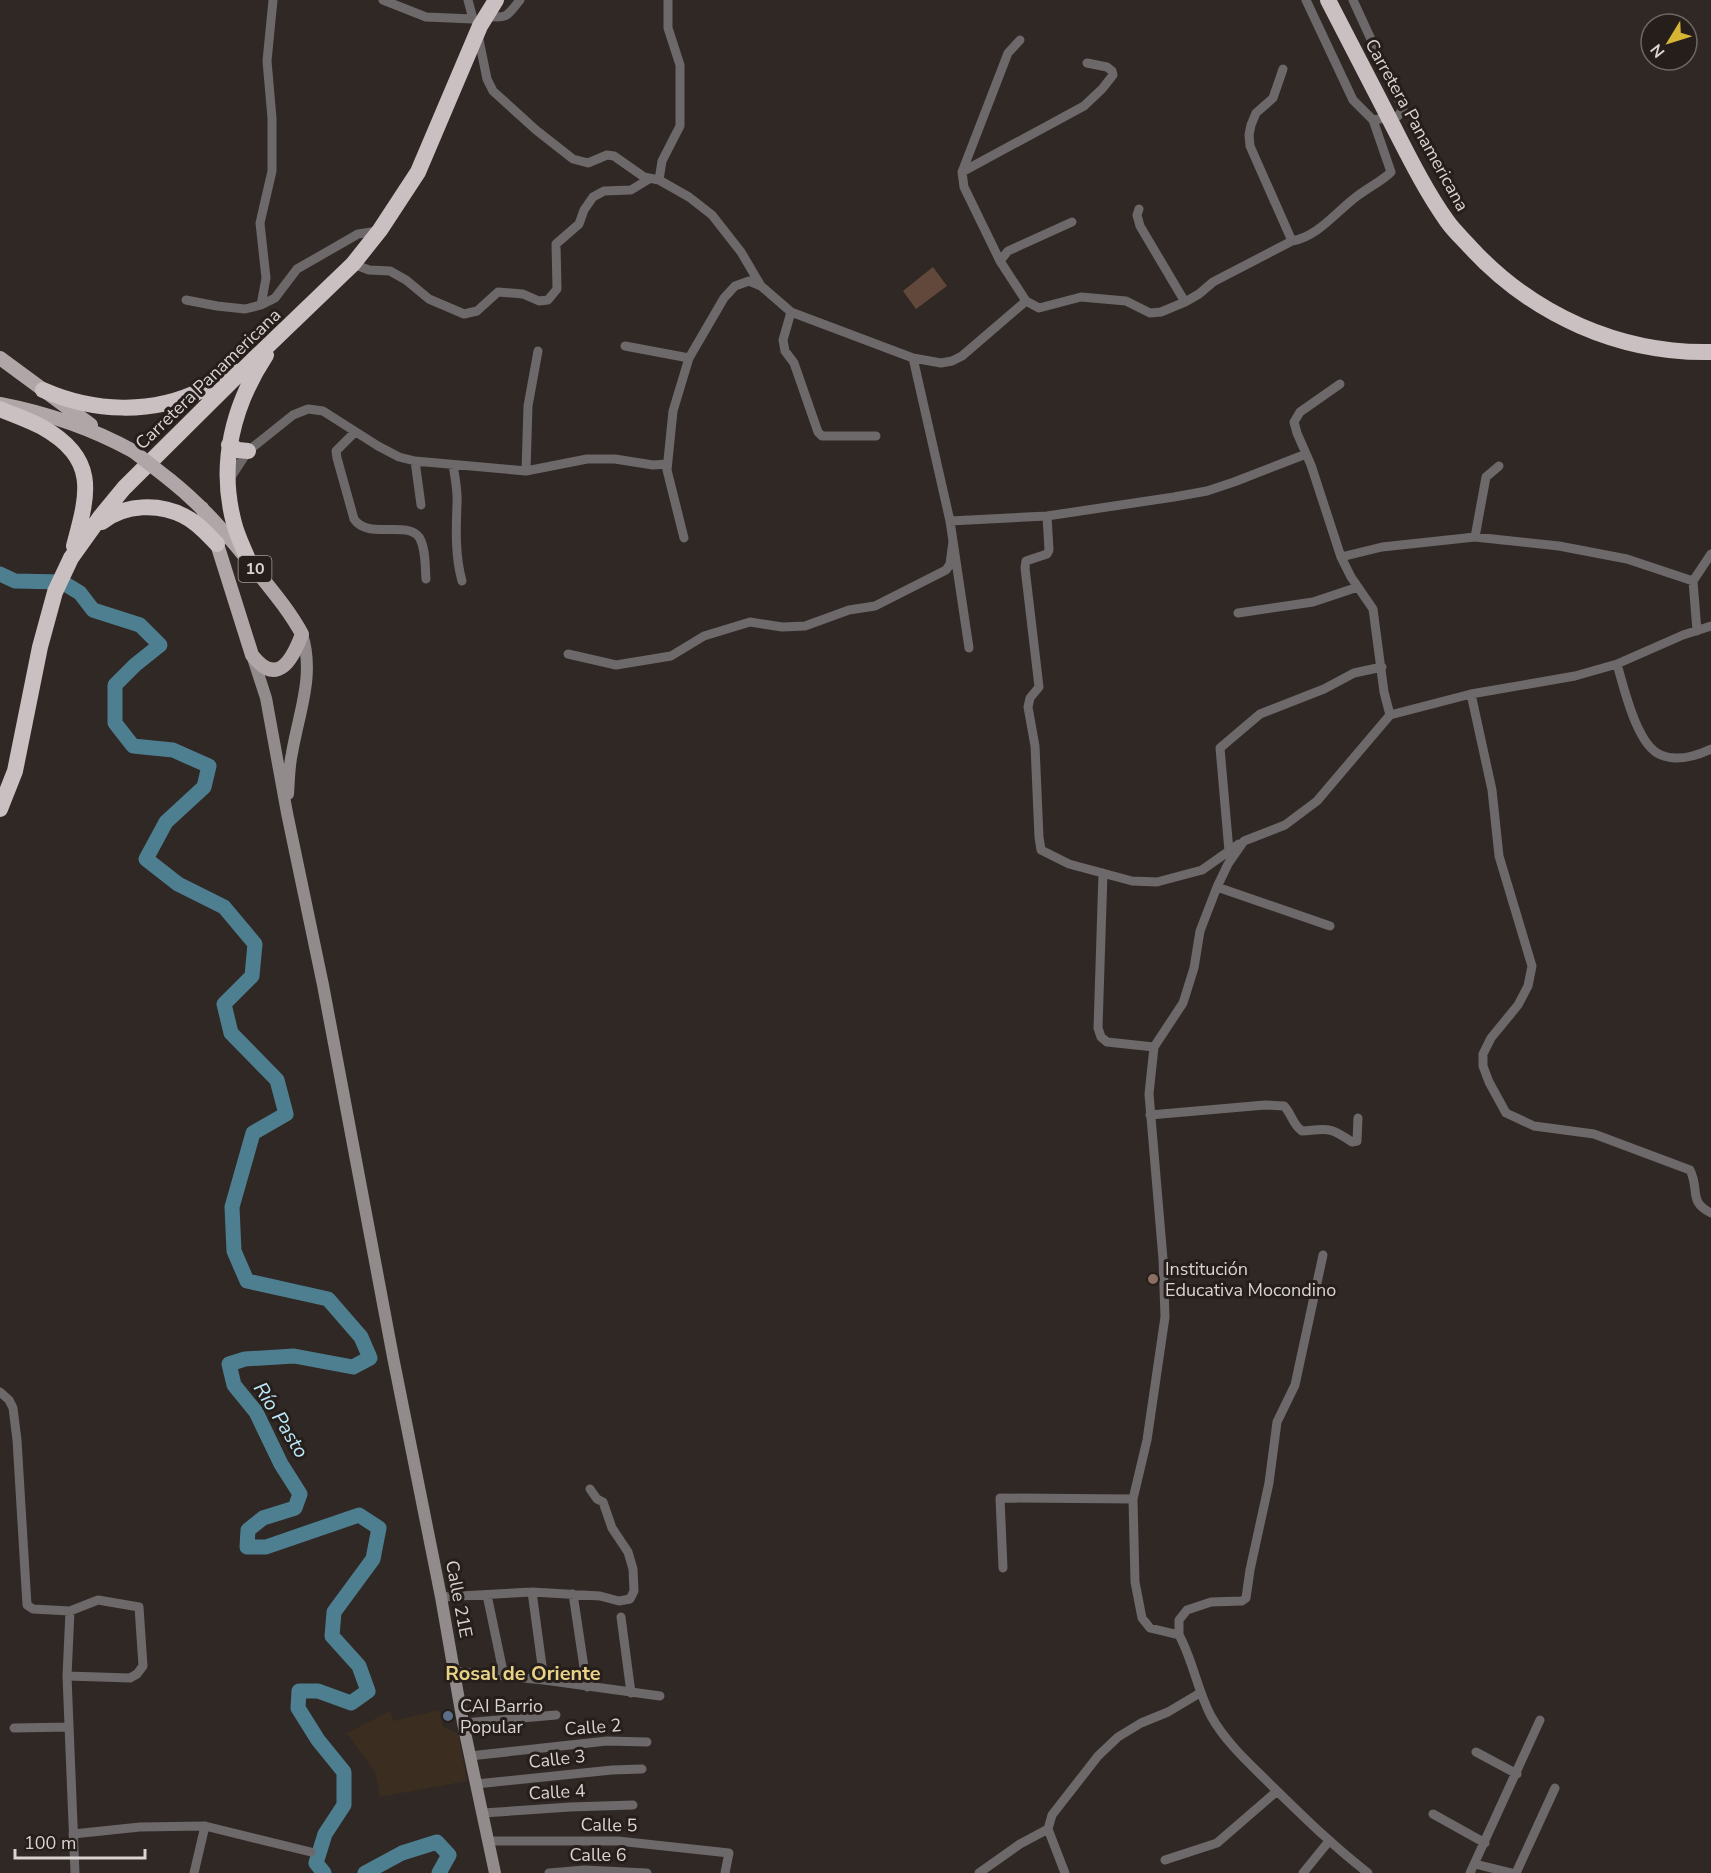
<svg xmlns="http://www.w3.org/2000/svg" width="1711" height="1873" viewBox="0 0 1711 1873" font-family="'Nunito Sans',sans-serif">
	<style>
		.education { fill: #3b2e20 }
		.green { fill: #62483a }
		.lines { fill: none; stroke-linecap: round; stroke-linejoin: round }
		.river { stroke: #4e7f90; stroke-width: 15 }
		.street { stroke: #6d6869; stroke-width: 9 }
		.secondary { stroke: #928b8c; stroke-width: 12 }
		.primary { stroke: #b0a6a8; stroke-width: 14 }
		.highway { stroke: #cabfc1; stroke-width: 16 }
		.primary-bridge { stroke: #b0a6a8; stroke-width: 14 }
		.education-dot { fill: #8d6e63; stroke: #251e1a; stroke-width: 2 }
		.service-dot { fill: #5c6f8a; stroke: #251e1a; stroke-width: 2 }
		.labels { text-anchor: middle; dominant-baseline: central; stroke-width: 6; stroke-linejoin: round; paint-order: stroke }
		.shield { fill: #251e1a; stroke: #a39d9a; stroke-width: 1.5 }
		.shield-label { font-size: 16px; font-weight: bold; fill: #d9d4d1 }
		.street-label { font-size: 18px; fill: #d9d4d1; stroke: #251e1a }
		.poi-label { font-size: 18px; fill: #d9d4d1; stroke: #251e1a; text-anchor: start }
		.water-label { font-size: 20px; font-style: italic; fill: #bdebfc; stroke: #251e1a }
		.neighbourhood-label { font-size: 20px; font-weight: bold; fill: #e9d285; stroke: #251e1a }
	</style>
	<rect width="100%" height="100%" fill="#2f2824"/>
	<!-- education -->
	<path class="education" d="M439,1710L443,1727L458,1733L467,1781L380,1797L375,1772L347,1733L390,1711L393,1721Z"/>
	<!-- green -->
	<path class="green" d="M933,267L947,286L916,309L903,291Z"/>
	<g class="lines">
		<!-- river -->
		<path class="river" d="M0,574L15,581L62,582L80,593L93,610L140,625L160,645L135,665L115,685V723L133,746L173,750L209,766L204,787L166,822L146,859L178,884L224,907L255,944L252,976L224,1004L231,1033L277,1080L286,1114L253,1133L232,1207L234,1251L247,1281L328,1299L361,1337L370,1358L353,1367L294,1356L245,1359L229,1364L234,1385L256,1412L281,1464L300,1494L295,1508L263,1518L248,1530L247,1547H266L359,1515L379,1528L373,1559L334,1612L332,1636L359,1666L368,1691L351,1703L318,1691H299L298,1708L318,1740L344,1772V1805L325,1834L316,1863L324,1873
			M365,1873L402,1853L437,1842L449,1855L439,1873"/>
		<!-- street -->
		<path class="street" d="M383,0L426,17L473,19
			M468,0L473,19L477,22
			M1353,0L1403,109L1398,116L1373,120
			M486,16C508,19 507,16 520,0
			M478,35L487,79L493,91L536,130L573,159L588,163L607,155L614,156L644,177L659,180L689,197L712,215L741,252L761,286L791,312L913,358L941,363L952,361L962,356L1026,301
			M1020,40L1008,53L962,172L964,187L1000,261L1026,301L1039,308L1081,297L1126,301L1150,313L1161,312L1185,302L1199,294L1213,282L1292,241C1320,236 1338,209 1360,194C1371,186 1382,181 1391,172L1373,120L1353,100L1306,0
			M1283,69L1273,98L1256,113L1251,125L1249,135L1250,146L1292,241
			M962,172L1084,106L1102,89L1113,75L1112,71L1107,67L1087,63
			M659,180L662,161L680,126V65L668,28V0
			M1139,209L1137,215L1140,226L1185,302
			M1000,261L1008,251L1072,222
			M353,264L369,270L390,271L406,280L429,299L464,314L477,311L498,292L523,294L539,301L548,300L557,289L556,244L579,224L584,210L593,197L604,191L631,190L649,179
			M186,300L217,306L245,309L261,305L275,298L297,269L358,234L378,231
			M261,305L266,278L260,223L272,171V118L267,61L273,0
			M791,312L783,340L785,351L794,363L818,432L822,436H876
			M625,346L689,358
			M913,358L950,521L969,648
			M1340,384L1300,412L1294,422L1297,433L1311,465L1341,557L1351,577L1373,609L1384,692L1390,715
			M355,432L336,451L337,458L354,519C368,540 406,520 419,537C426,548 425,567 426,579
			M415,461L421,505
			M453,465C455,478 458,491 457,504C456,529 455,556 462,581
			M526,471L528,406L538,351
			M231,477L248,451L293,415L308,409L323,411L378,446L399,457L415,461L526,471L587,459H615L653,465L667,464
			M1047,516L1049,550L1047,554L1026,561L1025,568L1039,687L1030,698L1028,707L1035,746L1039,837L1041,850L1069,864L1132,881L1157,882L1202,870L1239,844
			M950,521L1047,516L1174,497L1207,491L1234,482L1306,454
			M1475,537L1486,477L1499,466
			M684,538L667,470L673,411L689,358L724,298L735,286L749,281L761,286
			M1341,557L1382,547L1475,537L1559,546L1627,559L1693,581
			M1238,613L1313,602L1358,587
			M1697,631L1693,581L1711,554
			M568,654L616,665L671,656L704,636L750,622L782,627L805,626L849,610L875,606L946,570L950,564L953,541
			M1617,664C1624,688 1637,746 1661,755C1677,762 1696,756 1711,749
			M1471,694L1492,790L1499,856L1532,966L1528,986L1518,1005L1491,1038L1483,1054V1066L1489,1082L1506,1113L1534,1126L1594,1134L1690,1170C1700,1190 1688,1202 1711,1213
			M1229,851L1220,748L1260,714L1324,689L1354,673L1382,667
			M1103,873L1098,1028L1101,1037L1107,1042L1154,1047
			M1217,887L1330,926
			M1150,1115L1265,1105L1284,1106C1292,1114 1292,1124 1302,1131C1328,1129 1329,1126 1352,1142L1357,1141L1358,1118
			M0,1392L9,1400L13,1408L17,1440L27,1605L33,1609L70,1611L98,1600L139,1607L143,1666L137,1674L130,1678L67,1676
			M1003,1568L1000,1498L1133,1499
			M532,1592L544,1680
			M573,1594L587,1687
			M487,1595L504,1676
			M441,1597L532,1592L600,1596L619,1601L630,1599L634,1591L633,1569L628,1552L612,1528L603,1502L597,1499L590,1489
			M70,1611L67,1676L75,1873
			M621,1617L631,1693
			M1179,1635V1620L1187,1610L1211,1602L1242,1601L1246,1598L1250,1570L1269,1483L1277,1422L1295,1385L1323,1255
			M455,1671L544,1680L660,1696
			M463,1723L556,1715
			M14,1728L69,1727
			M1476,1752L1517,1774
			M470,1756L607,1741L647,1742
			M476,1784L612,1770L642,1769
			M483,1813L570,1807L633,1805
			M1433,1814L1485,1843
			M73,1834L140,1827L205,1826L311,1852
			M488,1841H618L729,1853L725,1873
			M1165,1860L1217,1843L1277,1791
			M1475,1864L1512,1873
			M194,1873L205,1826
			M549,1873L584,1870L647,1873
			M979,1873L1020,1844L1048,1829
			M1065,1873L1048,1829L1052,1815L1098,1756L1118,1737L1141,1723L1168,1712L1200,1693
			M1303,1873L1329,1841
			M1368,1873C1333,1846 1303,1816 1272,1786C1250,1764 1226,1743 1211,1716C1197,1690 1193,1660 1179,1635L1150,1628L1142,1618L1135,1582L1133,1499L1147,1440L1165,1317L1163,1259L1149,1094L1154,1047L1183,1003L1194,968L1200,931L1217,887L1228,864L1244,841L1285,825L1317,801L1390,715L1471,694L1575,676L1617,664L1683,635L1711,626
			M1470,1873L1540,1720
			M1516,1873L1555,1788"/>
		<!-- secondary -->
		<path class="secondary" d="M252,655L266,698L287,813L323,985L393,1357L441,1597L463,1723L495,1873
			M288,794C289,780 289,766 292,753C299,712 315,675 302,634"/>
		<!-- primary -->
		<path class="primary" d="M0,358L91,425
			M0,404C47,413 91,428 133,451
			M170,480C204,507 232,540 259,574C275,594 290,612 302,634C292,661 277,687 252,655L217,544L202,508"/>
		<!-- highway -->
		<path class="highway" d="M1328,0C1349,41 1370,81 1391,122C1408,155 1425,190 1447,221C1454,231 1463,239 1471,248C1533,315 1620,354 1711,352
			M43,390C93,412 152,415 202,390C213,384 223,377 234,371
			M0,409C14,415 29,420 42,427C99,459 88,494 74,546
			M229,445L238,450L248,451
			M102,522C125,504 159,503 184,516C197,522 207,534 217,544
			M249,562C244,549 237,536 234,523C218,464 233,405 266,355
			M0,809L15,771L40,647L55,592L71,558L101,516L124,488L253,360L353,264L380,230L418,172L480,26L496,0"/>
		<!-- primary-bridge -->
		<path class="primary-bridge" d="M133,451L170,480"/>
	</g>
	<!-- markers -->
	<circle class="education-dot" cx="1153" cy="1279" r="6"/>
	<circle class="service-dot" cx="448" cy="1716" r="6"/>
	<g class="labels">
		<!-- shield labels -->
		<rect class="shield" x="238.5" y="556" width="33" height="26" rx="4.5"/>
		<g class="shield-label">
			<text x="255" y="569">10</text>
		</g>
		<!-- street labels -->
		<g class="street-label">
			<text transform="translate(1417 125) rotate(61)">Carretera Panamericana</text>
			<text transform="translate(208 379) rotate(-44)">Carretera Panamericana</text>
			<text transform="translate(459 1599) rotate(79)">Calle 21E</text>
			<text transform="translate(593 1727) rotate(-4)">Calle 2</text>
			<text transform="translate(557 1759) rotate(-6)">Calle 3</text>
			<text transform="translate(557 1792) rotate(-3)">Calle 4</text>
			<text transform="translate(609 1825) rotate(1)">Calle 5</text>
			<text x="598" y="1855">Calle 6</text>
		</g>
		<!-- poi labels -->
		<g class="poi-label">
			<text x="1165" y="1269">Institución<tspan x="1165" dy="21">Educativa Mocondino</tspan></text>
			<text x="460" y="1706">CAI Barrio<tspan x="460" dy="21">Popular</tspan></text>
		</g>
		<!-- water labels -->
		<g class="water-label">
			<text transform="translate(281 1420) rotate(58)">Río Pasto</text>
		</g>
		<!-- neighbourhood labels -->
		<g class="neighbourhood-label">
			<text x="523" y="1673">Rosal de Oriente</text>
		</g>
	</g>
	<!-- north arrow -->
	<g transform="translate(1669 42) rotate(232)"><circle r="28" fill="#251e1a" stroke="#6d6763" stroke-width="1.5"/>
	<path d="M0-4.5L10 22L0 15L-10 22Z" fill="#d6b534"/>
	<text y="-9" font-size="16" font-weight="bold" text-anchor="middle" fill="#d9d4d1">N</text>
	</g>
	<!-- scale -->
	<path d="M15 1849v9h130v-9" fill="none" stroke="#d9d4d1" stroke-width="3"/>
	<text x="24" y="1849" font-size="18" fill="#d9d4d1" stroke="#251e1a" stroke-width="4.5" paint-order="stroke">100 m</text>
</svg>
